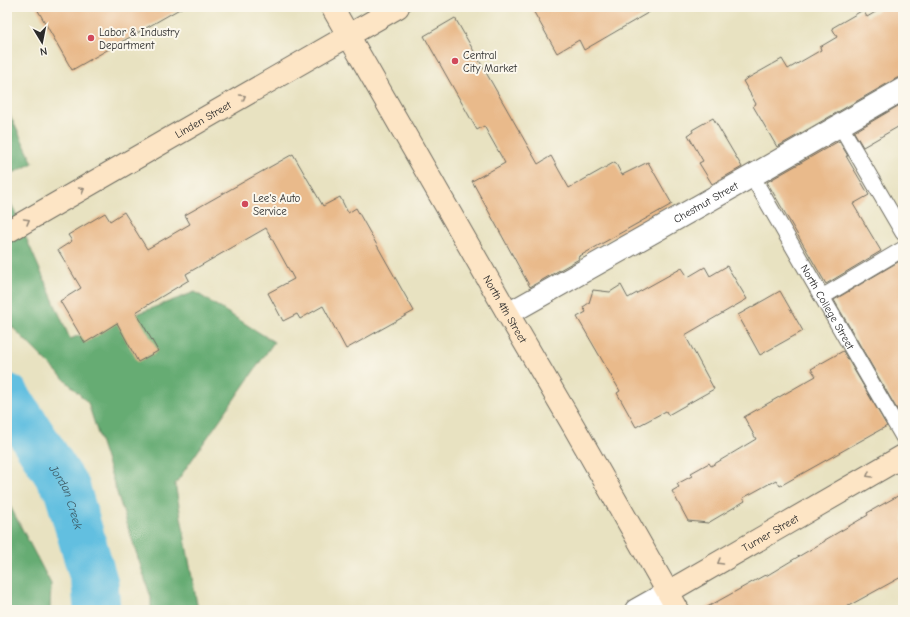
<svg xmlns="http://www.w3.org/2000/svg" width="910" height="617" viewBox="0 0 910 617" font-family="'Comic Neue',sans-serif">
	<style>
		.forest { fill: #66ac73; stroke: #486c4f }
		.lines { fill: none; stroke-linecap: round; stroke-linejoin: round }
		.river { stroke: #62bfe0; stroke-width: 47 }
		.building { fill: #e9ba8b }
		.lane-casing { stroke: #6d6b60; stroke-width: 17 }
		.street-casing { stroke: #6d6b60; stroke-width: 24 }
		.secondary-casing { stroke: #6d6b60; stroke-width: 24 }
		.lane { stroke: #fff; stroke-width: 15 }
		.street { stroke: #fff; stroke-width: 22 }
		.secondary { stroke: #fde5c5; stroke-width: 22 }
		.oneway { stroke: #948878 }
		.poi-dot { fill: #d1495b; stroke: #fbf7ec; stroke-width: 1.5 }
		.labels { text-anchor: middle; dominant-baseline: central; stroke-width: 4; stroke-linejoin: round; paint-order: stroke }
		.poi-label { font-size: 11px; fill: #2b2b2b; stroke: #fbf7ec; text-anchor: start }
		.street-label { font-size: 11px; fill: #2b2b2b; stroke: #fbf7ec }
		.water-label { font-size: 12px; font-style: italic; fill: #3c5761; stroke: #fbf7ec }
	</style>
	<rect width="100%" height="100%" fill="#fbf7ec"/>
	<filter id="ink" filterUnits="userSpaceOnUse"><feTurbulence type="fractalNoise" baseFrequency=".025" numOctaves="2"/><feDisplacementMap in="SourceGraphic" scale="8" xChannelSelector="R" yChannelSelector="G"/><feConvolveMatrix kernelMatrix="1 2 1 2 8 2 1 2 1" color-interpolation-filters="sRGB"/></filter>
	<filter id="wash" filterUnits="userSpaceOnUse"><feTurbulence type="fractalNoise" baseFrequency=".012" numOctaves="4" result="noise"/><feDisplacementMap in="SourceGraphic" scale="16" xChannelSelector="R" yChannelSelector="G"/><feGaussianBlur stdDeviation="0.9" result="paint"/><feColorMatrix in="noise" values="0 0 0 0 0 0 0 0 0 0 0 0 0 0 0 0 0 1.4 0 .05"/><feComposite in="paint" operator="in"/></filter>
	<g filter="url(#wash)">
		<rect width="100%" height="100%" fill="#e8e2c1"/>
		<!-- forest -->
		<path class="forest" d="M7,109L33,163L7,176Z
			M7,194L70,339L195,292L274,342L175,484L198,610H151V598L88,403L7,322Z
			M7,485L10,506L51,584L50,610H7Z"/>
		<g class="lines">
			<!-- river -->
			<path class="river" id="s1" d="M7,397L67,489L95,584L97,610"/>
		</g>
		<g id="blocks">
			<!-- building -->
			<path class="building" d="M36,7H183L72,70Z
				M531,7H658L584,50L579,40L557,53Z
				M884,7H903V77L897,78L777,147L753,106L756,104L743,81L782,59L788,69L821,50L820,47L837,37L832,28L863,10L867,17Z
				M455,18L538,164L551,156L569,188L615,162L622,175L648,162L672,204L578,257L579,259L530,287L472,181L505,163L484,126L477,130L424,36Z
				M903,103V124L863,147L854,132Z
				M713,118L742,167L712,184L699,163L703,161L688,135L693,132L692,130Z
				M839,141L848,156H846L869,195L853,204L881,251L826,284L767,182Z
				M293,154L323,206L340,197L348,213L356,208L414,311L346,349L323,306L300,319L297,314L283,321L268,293L294,279L266,228L186,274L189,280L136,312L158,351L138,362L117,323L85,343L60,301L81,288L58,250L72,241L68,235L105,213L110,221L124,212L147,249L190,224L185,215Z
				M903,259V417L902,418L834,300Z
				M727,266L747,299L685,335L714,389L668,415L666,411L636,427L617,393L620,391L577,317L586,312L583,307L589,303L593,290L610,292L621,285L628,298L682,268L688,277L705,267L710,276Z
				M780,291L803,331L760,355L738,315Z
				M843,351L887,426L780,486L776,480L743,498L745,501L708,523L688,521L672,491L679,487L677,484L692,476L691,473L709,463L711,466L756,439L744,417L816,376L811,369Z
				M903,493V576L841,610H702L765,575L766,576L796,558L825,541V540L868,515L867,513Z"/>
		</g>
	</g>
	<g filter="url(#ink)">
		<use href="#blocks" fill-opacity="0" stroke="#6d6b60" stroke-width="1"/>
		<g class="lines">
			<!-- lane casing -->
			<g class="lane-casing">
				<g id="lane">
					<path d="M840,125L903,233"/>
					<path id="s2" d="M752,176L903,437"/>
					<path d="M822,297L903,249"/>
				</g>
			</g>
			<!-- street casing -->
			<g class="street-casing">
				<g id="street">
					<path id="s3" d="M508,314L752,176L903,89"/>
					<path d="M636,610L668,592"/>
				</g>
			</g>
			<!-- secondary casing -->
			<g class="secondary-casing">
				<g id="secondary">
					<path id="s4" d="M332,7L508,314L574,427L678,610"/>
					<path id="s5" d="M7,232L398,7"/>
					<path id="s6" d="M668,592L903,456"/>
				</g>
			</g>
			<!-- lane -->
			<use href="#lane" class="lane"/>
			<!-- street -->
			<use href="#street" class="street"/>
			<!-- secondary -->
			<use href="#secondary" class="secondary"/>
		</g>
		<!-- one-way arrows -->
		<defs><path id="oneway-chevron" d="M-2-3.5L2.5 0L-2 3.5" fill="none" stroke-width="1.6" stroke-linecap="round" stroke-linejoin="round"/></defs>
		<g class="oneway">
			<use href="#oneway-chevron" transform="translate(243 97) rotate(-30)"/>
			<use href="#oneway-chevron" transform="translate(82 190) rotate(-30)"/>
			<use href="#oneway-chevron" transform="translate(27 221) rotate(-30)"/>
			<use href="#oneway-chevron" transform="translate(869 475) rotate(150)"/>
			<use href="#oneway-chevron" transform="translate(720 562) rotate(150)"/>
		</g>
	</g>
	<!-- markers -->
	<g class="poi-dot">
		<circle cx="91" cy="38" r="4"/>
		<circle cx="455" cy="61" r="4"/>
		<circle cx="245" cy="204" r="4"/>
	</g>
	<g class="labels">
		<!-- poi labels -->
		<g class="poi-label">
			<text x="99" y="32">Labor &amp; Industry<tspan x="99" dy="13">Department</tspan></text>
			<text x="463" y="55">Central<tspan x="463" dy="13">City Market</tspan></text>
			<text x="253" y="198">Lee's Auto<tspan x="253" dy="13">Service</tspan></text>
		</g>
		<!-- street labels -->
		<g class="street-label">
			<text stroke="none"><textPath href="#s5" startOffset="226">Linden Street</textPath></text>
			<text stroke="none"><textPath href="#s3" startOffset="227">Chestnut Street</textPath></text>
			<text stroke="none"><textPath href="#s2" startOffset="151">North College Street</textPath></text>
			<text stroke="none"><textPath href="#s4" startOffset="348">North 4th Street</textPath></text>
			<text stroke="none"><textPath href="#s6" startOffset="118">Turner Street</textPath></text>
		</g>
		<!-- water labels -->
		<g class="water-label">
			<text stroke="none"><textPath href="#s1" startOffset="117">Jordan Creek</textPath></text>
		</g>
	</g>
	<!-- margin -->
	<rect width="910" height="617" fill="none" stroke="#fbf7ec" stroke-width="24"/>
	<!-- north arrow -->
	<g transform="translate(42 42) rotate(170)" stroke="#fbf7ec" stroke-width="3" paint-order="stroke">
	<path d="M0-3L7 15L0 10L-7 15Z" fill="#2b2b2b"/>
	<text y="-6" font-size="11" font-weight="bold" text-anchor="middle" fill="#2b2b2b">N</text>
	</g>
</svg>
